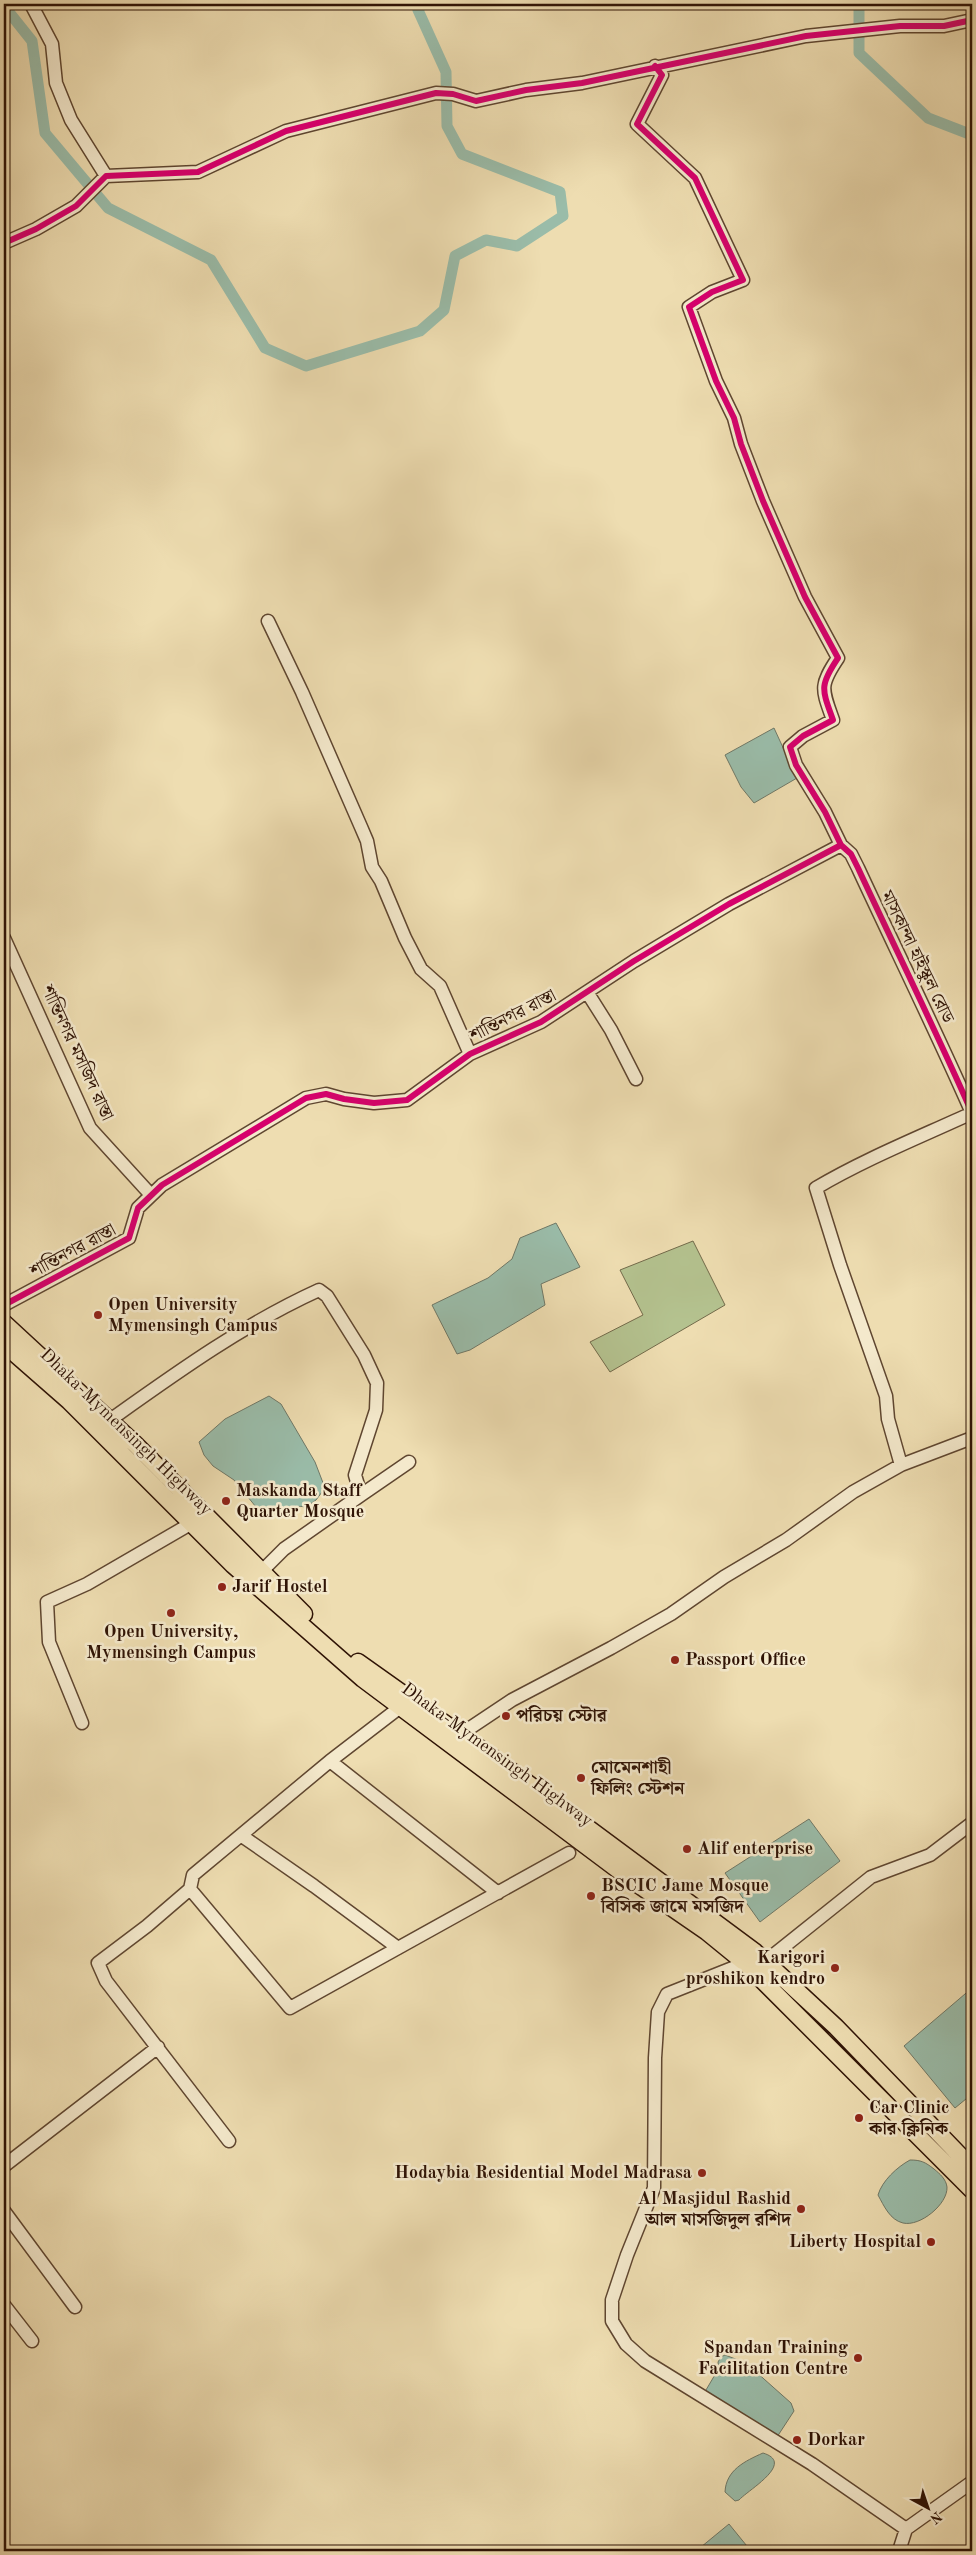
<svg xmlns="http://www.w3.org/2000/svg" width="976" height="2555" viewBox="0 0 976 2555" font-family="'Old Standard TT','Noto Serif Bengali',serif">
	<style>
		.green { fill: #b4c28f; stroke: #726a4a }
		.water { fill: #9abca9; stroke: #6f7867 }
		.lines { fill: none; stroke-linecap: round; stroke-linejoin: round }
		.canal { stroke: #9abca9; stroke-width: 11 }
		.minor-casing { stroke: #5f4630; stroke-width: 15 }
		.major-casing { stroke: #2f1305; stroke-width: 19 }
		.minor { stroke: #f4e9cc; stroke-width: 12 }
		.major { stroke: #eeddb1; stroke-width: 16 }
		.cycleway-casing { stroke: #f4e9cc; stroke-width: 9 }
		.cycleway { stroke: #d6006c; stroke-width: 6 }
		.poi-dot { fill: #8f2418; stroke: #f4e9cc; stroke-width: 2 }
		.labels { text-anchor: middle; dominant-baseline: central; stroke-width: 5; stroke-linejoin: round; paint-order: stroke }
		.street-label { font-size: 18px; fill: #2f1305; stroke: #f4e9cc }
		.poi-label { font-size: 18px; font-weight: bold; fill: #2f1305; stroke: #f4e9cc; text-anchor: start }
	</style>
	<rect width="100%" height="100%" fill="#eeddb1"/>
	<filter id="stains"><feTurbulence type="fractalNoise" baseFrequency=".004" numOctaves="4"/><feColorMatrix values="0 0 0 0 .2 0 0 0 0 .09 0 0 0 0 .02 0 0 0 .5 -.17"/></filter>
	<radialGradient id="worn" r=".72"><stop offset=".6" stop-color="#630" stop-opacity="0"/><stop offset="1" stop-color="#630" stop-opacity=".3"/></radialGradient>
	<!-- green -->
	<path class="green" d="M693,1241L725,1305L610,1372L590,1342L643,1315L620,1270Z"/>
	<!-- water -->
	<path class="water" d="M774,728L797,778L754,803L741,787L725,755Z
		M556,1223L580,1267L541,1284L545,1305L470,1350L457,1354L432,1305L488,1278L512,1259L520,1238Z
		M269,1396L281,1404L315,1462L325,1488L316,1500L306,1507C292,1504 281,1512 268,1515L256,1507L234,1480L213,1466L204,1455L199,1442L225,1419Z
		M809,1819L840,1861L760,1922L725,1873Z
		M972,1988V2094L955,2108L904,2046Z
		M910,2160C921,2160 925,2162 934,2169C940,2174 946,2179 947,2187C948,2204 920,2227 903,2223C890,2220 884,2206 878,2195C882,2181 897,2167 910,2160Z
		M725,2355L746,2363L791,2403L794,2411L777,2437L703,2395L719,2368L718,2362L721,2357Z
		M763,2453C796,2463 748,2490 739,2500L735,2501L725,2492C726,2470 745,2461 763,2453Z
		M729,2524L751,2551H703L701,2547Z"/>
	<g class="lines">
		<!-- canal -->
		<path class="canal" d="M859,4V53L928,118L972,135
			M4,6L32,41L45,133L108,208L211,260L265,348L306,366L420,331L444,310L455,256L486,240L517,246L563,216L560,192L462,154L447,126L446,72L418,10L422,4"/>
		<!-- minor casing -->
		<g class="minor-casing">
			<path id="minor" d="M31,4L52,44L56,83L71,120L106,176
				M655,66L662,75L637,124L695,178L743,280L712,292L689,307L716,381L734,418L741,444L763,501L805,597L838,658C819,686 822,689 833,720L803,736L790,747L796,765L825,812L841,845L851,854L858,868C896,950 936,1031 972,1113
				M4,243L36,229L76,206L106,176L198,172L286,131L436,93L453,94L476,101L526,90L582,83L806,36L900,26H944L972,20
				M268,621L302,692L361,827L367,841L372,867L381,881L405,938L421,969L440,986L470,1054
				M4,938L90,1128L151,1195
				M587,992L611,1030L636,1079
				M972,1113C920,1137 865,1159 816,1188L840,1265L886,1396L888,1419L901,1465L972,1438
				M4,1305L129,1238L138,1208L162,1185L306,1098L326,1094L344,1099L374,1103L407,1100L470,1054L541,1022L634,961L729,904L841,845
				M110,1420C176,1373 244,1324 319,1290L327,1296L364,1355L377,1383L376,1410L355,1475L361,1495L284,1549L261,1572
				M361,1495L409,1462
				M82,1723L49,1642L47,1602L87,1584L192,1523
				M461,1734L512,1700L611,1648L671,1614L724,1577L786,1540L853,1492L901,1465
				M330,1761L498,1893
				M242,1836L314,1886L398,1948
				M190,1889L290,2008L569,1853
				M766,1961L871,1877L930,1855L972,1823
				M745,1963L667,1994L658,2012L655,2058L654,2188L627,2255L612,2300V2321L626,2344L645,2361L812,2464L906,2529
				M229,2141L106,1981L98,1963L147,1926L190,1889L193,1875L330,1761L399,1708
				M4,2166L158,2047
				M4,2211L75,2307
				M4,2305L32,2341
				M899,2551L906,2529L972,2482"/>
		</g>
		<!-- major casing -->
		<g class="major-casing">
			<path id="major" d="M4,1323L135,1444L304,1614
				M4,1344L69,1401L233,1565L363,1679L633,1881L707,1932L745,1963L972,2190
				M358,1662L499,1762L755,1952L836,2027L972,2168"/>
		</g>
		<!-- minor -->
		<use href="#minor" class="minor"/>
		<!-- major -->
		<use href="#major" class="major"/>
		<!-- cycleway casing -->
		<g class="cycleway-casing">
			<path id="cycleway" d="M655,66L662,75L637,124L695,178L743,280L712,292L689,307L716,381L734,418L741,444L763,501L805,597L838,658C819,686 822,689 833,720L803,736L790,747L796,765L825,812L841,845L851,854L858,868C896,950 936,1031 972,1113
				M4,243L36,229L76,206L106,176L198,172L286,131L436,93L453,94L476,101L526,90L582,83L806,36L900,26H944L972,20
				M4,1305L129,1238L138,1208L162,1185L306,1098L326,1094L344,1099L374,1103L407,1100L470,1054L541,1022L634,961L729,904L841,845"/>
		</g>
		<!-- cycleway -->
		<use href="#cycleway" class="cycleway"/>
	</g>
	<!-- markers -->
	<g class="poi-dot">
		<circle cx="98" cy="1315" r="5"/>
		<circle cx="226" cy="1501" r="5"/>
		<circle cx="222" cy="1587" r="5"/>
		<circle cx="171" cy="1613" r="5"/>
		<circle cx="675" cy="1660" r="5"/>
		<circle cx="506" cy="1716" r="5"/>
		<circle cx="581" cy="1778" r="5"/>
		<circle cx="687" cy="1849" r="5"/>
		<circle cx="591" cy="1896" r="5"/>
		<circle cx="835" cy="1968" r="5"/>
		<circle cx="859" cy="2118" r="5"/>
		<circle cx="702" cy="2173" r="5"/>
		<circle cx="801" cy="2209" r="5"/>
		<circle cx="931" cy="2242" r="5"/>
		<circle cx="858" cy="2358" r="5"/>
		<circle cx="797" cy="2440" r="5"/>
	</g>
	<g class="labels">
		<!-- street labels -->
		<g class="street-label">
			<text transform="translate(917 957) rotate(64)">মাসকান্দা হাইস্কুল রোড</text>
			<text transform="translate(513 1016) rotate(-27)">শান্তিনগর রাস্তা</text>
			<text transform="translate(77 1053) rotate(65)">শান্তিনগর মসজিদ রাস্তা</text>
			<text transform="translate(73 1251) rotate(-28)">শান্তিনগর রাস্তা</text>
			<text transform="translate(126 1432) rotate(44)">Dhaka-Mymensingh Highway</text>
			<text transform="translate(497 1755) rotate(36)">Dhaka-Mymensingh Highway</text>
		</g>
		<!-- poi labels -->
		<g class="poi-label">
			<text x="108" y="1305">Open University<tspan x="108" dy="21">Mymensingh Campus</tspan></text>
			<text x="236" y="1491">Maskanda Staff<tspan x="236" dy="21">Quarter Mosque</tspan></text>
			<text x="232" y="1587">Jarif Hostel</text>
			<text x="171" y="1632" text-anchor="middle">Open University,<tspan x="171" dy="21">Mymensingh Campus</tspan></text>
			<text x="685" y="1660">Passport Office</text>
			<text x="516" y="1716">পরিচয় স্টোর</text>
			<text x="591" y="1768">মোমেনশাহী<tspan x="591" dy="21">ফিলিং স্টেশন</tspan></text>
			<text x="697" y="1849">Alif enterprise</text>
			<text x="601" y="1886">BSCIC Jame Mosque<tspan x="601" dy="21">বিসিক জামে মসজিদ</tspan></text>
			<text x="825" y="1958" text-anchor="end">Karigori<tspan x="825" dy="21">proshikon kendro</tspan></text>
			<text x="869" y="2108">Car Clinic<tspan x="869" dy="21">কার ক্লিনিক</tspan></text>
			<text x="692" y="2173" text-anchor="end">Hodaybia Residential Model Madrasa</text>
			<text x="791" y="2199" text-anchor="end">Al Masjidul Rashid<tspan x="791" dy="21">আল মাসজিদুল রশিদ</tspan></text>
			<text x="921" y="2242" text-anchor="end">Liberty Hospital</text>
			<text x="848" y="2348" text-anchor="end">Spandan Training<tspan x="848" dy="21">Facilitation Centre</tspan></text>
			<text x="807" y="2440">Dorkar</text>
		</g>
	</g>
	<!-- margin -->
	<rect width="976" height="2555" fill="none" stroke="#eeddb1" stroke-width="20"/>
	<rect x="5" y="5" width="966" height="2545" fill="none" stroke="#2f1305" stroke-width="2.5"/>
	<rect x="10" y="10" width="956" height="2535" fill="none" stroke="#2f1305"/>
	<!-- north arrow -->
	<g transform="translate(928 2508) rotate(140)" stroke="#f4e9cc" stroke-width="4" paint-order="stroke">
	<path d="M0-4L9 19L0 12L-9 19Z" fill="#2f1305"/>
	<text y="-8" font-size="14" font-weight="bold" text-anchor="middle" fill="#2f1305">N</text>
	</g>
	<rect width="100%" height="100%" filter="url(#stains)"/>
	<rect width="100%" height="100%" fill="url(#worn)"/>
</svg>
